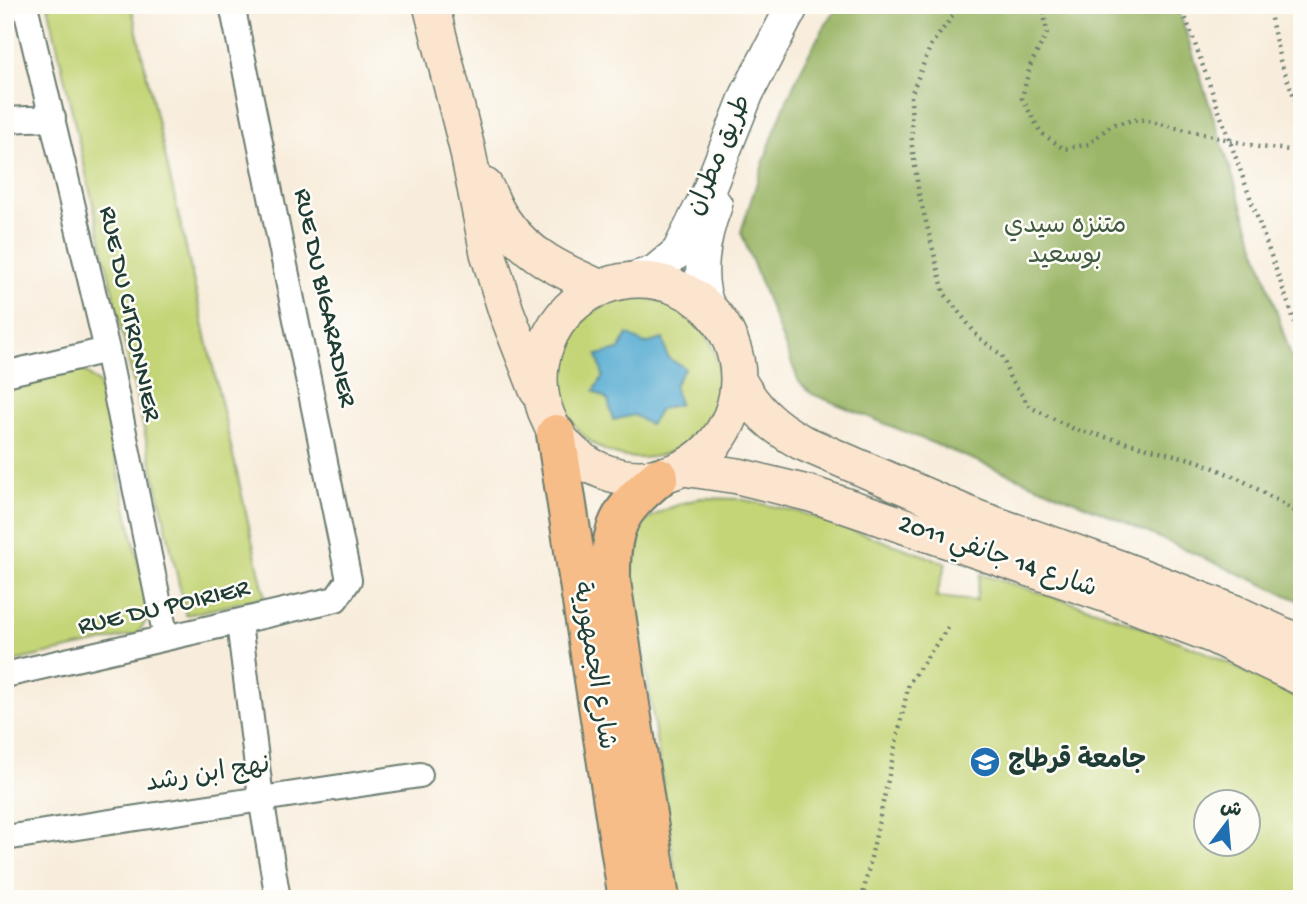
<svg xmlns="http://www.w3.org/2000/svg" width="1307" height="904" viewBox="0 0 1307 904" font-family="'Gochi Hand','Playpen Sans Arabic',sans-serif">
	<style>
		.green { fill: #c4d578; stroke: #728956; stroke-width: 2; fill-rule: evenodd }
		.forest { fill: #9bb668; stroke: #5d7a4e; stroke-width: 2 }
		.water { fill: #56acd2; stroke: #3a7483; stroke-width: 2 }
		.lines { fill: none; stroke-linecap: round; stroke-linejoin: round }
		.minor-casing { stroke: #6b7b6f; stroke-width: 28 }
		.tertiary-casing { stroke: #6b7b6f; stroke-width: 35 }
		.secondary-casing { stroke: #6b7b6f; stroke-width: 38 }
		.trunk-casing { stroke: #6b7b6f; stroke-width: 42 }
		.path { stroke: #6b7b6f; stroke-width: 4.5; stroke-dasharray: 2 5; stroke-linecap: butt }
		.minor { stroke: #fff; stroke-width: 24 }
		.tertiary { stroke: #fff; stroke-width: 32 }
		.secondary { stroke: #fce5cf; stroke-width: 35 }
		.trunk { stroke: #f7bd88; stroke-width: 38 }
		.labels { text-anchor: middle; dominant-baseline: central; stroke-width: 5; stroke-linejoin: round; paint-order: stroke }
		.street-label { font-size: 26px; fill: #1f3d34; stroke: #fdfcf7 }
		.park-label { font-size: 26px; fill: #405b42; stroke: #fdfcf7 }
		.poi-label { font-size: 26px; font-weight: bold; fill: #1f3d34; stroke: #fdfcf7; text-anchor: start }
	</style>
	<rect width="100%" height="100%" fill="#fdfcf7"/>
	<filter id="ink" filterUnits="userSpaceOnUse"><feTurbulence type="fractalNoise" baseFrequency=".0143" numOctaves="2"/><feDisplacementMap in="SourceGraphic" scale="14" xChannelSelector="R" yChannelSelector="G"/><feConvolveMatrix kernelMatrix="1 2 1 2 8 2 1 2 1" color-interpolation-filters="sRGB"/></filter>
	<filter id="wash" filterUnits="userSpaceOnUse"><feTurbulence type="fractalNoise" baseFrequency=".00686" numOctaves="4" result="noise"/><feDisplacementMap in="SourceGraphic" scale="28" xChannelSelector="R" yChannelSelector="G"/><feGaussianBlur stdDeviation="1.57" result="paint"/><feColorMatrix in="noise" values="0 0 0 0 0 0 0 0 0 0 0 0 0 0 0 0 0 1.4 0 .05"/><feComposite in="paint" operator="in"/></filter>
	<g filter="url(#wash)">
		<rect width="100%" height="100%" fill="#f8eddc"/>
		<!-- green -->
		<path class="green" d="M48,5H131L265,597L186,615Z
			M559 378a80 80 0 1 1 160 0a80 80 0 1 1-160 0Z
			M82,369L99,384L150,615L137,634L5,663V385Z
			M701,498L740,499L803,513L946,563L936,597L976,601L980,574L1102,612L1205,652L1302,700V899H679L630,557C633,549 634,536 639,529C651,511 681,504 701,498ZM1206,802H1248V844H1206Z"/>
		<!-- forest -->
		<path class="forest" d="M839,5H1177L1302,390V602L1104,513L812,394L799,382L741,232C765,155 791,72 839,5Z"/>
		<!-- water -->
		<path class="water" d="M628,334L645,344L663,339L668,358L685,368L674,385L679,404L660,409L650,425L634,415L613,420L608,400L594,391L603,376L597,355L619,350Z"/>
	</g>
	<g filter="url(#ink)">
		<g class="lines">
			<!-- minor casing -->
			<g class="minor-casing">
				<path id="minor" d="M25,5L107,350L166,638
					M5,120L53,118
					M5,374L107,350
					M239,623L261,798L278,899
					M5,675L336,599L349,580L232,5
					M5,838L420,775"/>
			</g>
			<!-- tertiary casing -->
			<g class="tertiary-casing">
				<path id="tertiary" d="M625,281L654,272L678,252L708,192L747,94L793,5
					M712,312C694,284 704,235 716,205"/>
			</g>
			<!-- secondary casing -->
			<g class="secondary-casing">
				<path id="secondary" d="M431,5L467,148L488,253L506,311L537,390
					M485,186C491,197 495,210 503,220C526,255 564,272 601,288
					M540 379a99 99 0 1 1 198 0a99 99 0 1 1-198 0Z
					M738,380C755,410 771,425 801,442L977,518L1122,569L1233,612L1302,644
					M683,468L738,476L811,494L1107,595L1214,636L1302,678"/>
			</g>
			<!-- trunk casing -->
			<g class="trunk-casing">
				<path id="trunk" d="M556,434L628,899
					M659,477C617,512 610,527 611,582L660,899"/>
			</g>
			<!-- path -->
			<path class="path" d="M961,5L931,45L911,95L912,146L919,194L944,293L979,338L1002,355L1009,376L1030,407L1074,429L1198,461L1240,479L1302,515
				M1043,5L1047,33L1030,66L1022,98L1041,133L1064,149L1089,144L1111,125L1139,119L1259,147L1291,150L1302,141
				M1181,5L1302,342
				M1268,5L1280,60L1302,117
				M862,899L909,683L949,626"/>
			<!-- minor -->
			<use href="#minor" class="minor"/>
			<!-- tertiary -->
			<use href="#tertiary" class="tertiary"/>
			<!-- secondary -->
			<use href="#secondary" class="secondary"/>
			<!-- trunk -->
			<use href="#trunk" class="trunk"/>
		</g>
	</g>
	<!-- icons -->
	<defs>
		<g id="university-disc" transform="scale(1.575)"><circle r="9.5" fill="#1f6fb2" stroke="#fdfcf7"/><path d="M0-5L7-2L0 1L-7-2ZM-4 1L0 2.5L4 1V4Q0 6-4 4Z" fill="#fff"/></g>
	</defs>
	<g fill-rule="evenodd">
		<use href="#university-disc" x="985" y="762"/>
	</g>
	<g class="labels">
		<!-- street labels -->
		<g class="street-label">
			<text transform="translate(721 156) rotate(-67)">طريق مطران</text>
			<text transform="translate(323 298) rotate(78)">RUE DU BIGARADIER</text>
			<text transform="translate(128 314) rotate(78)">RUE DU CITRONNIER</text>
			<text transform="translate(997 558) rotate(19)">شارع 14 جانفي 2011</text>
			<text transform="translate(164 609) rotate(-13)">RUE DU POIRIER</text>
			<text transform="translate(592 666) rotate(81)">شارع الجمهورية</text>
			<text transform="translate(208 776) rotate(-9)">نهج ابن رشد</text>
		</g>
		<!-- park labels -->
		<g class="park-label">
			<text x="1065" y="227">متنزه سيدي<tspan x="1065" dy="30">بوسعيد</tspan></text>
		</g>
		<!-- poi labels -->
		<g class="poi-label">
			<text x="1008" y="762">جامعة قرطاج</text>
		</g>
	</g>
	<!-- margin -->
	<rect width="1307" height="904" fill="none" stroke="#fdfcf7" stroke-width="28"/>
	<!-- north arrow -->
	<g transform="translate(1227 823) rotate(16)"><circle r="33" fill="#fdfcf7" stroke="#a4b0a9" stroke-width="2"/>
	<path d="M0-5L12 26L0 18L-12 26Z" fill="#1f6fb2"/>
	<text y="-10" font-size="19" font-weight="bold" text-anchor="middle" fill="#1f3d34">ش</text>
	</g>
</svg>
